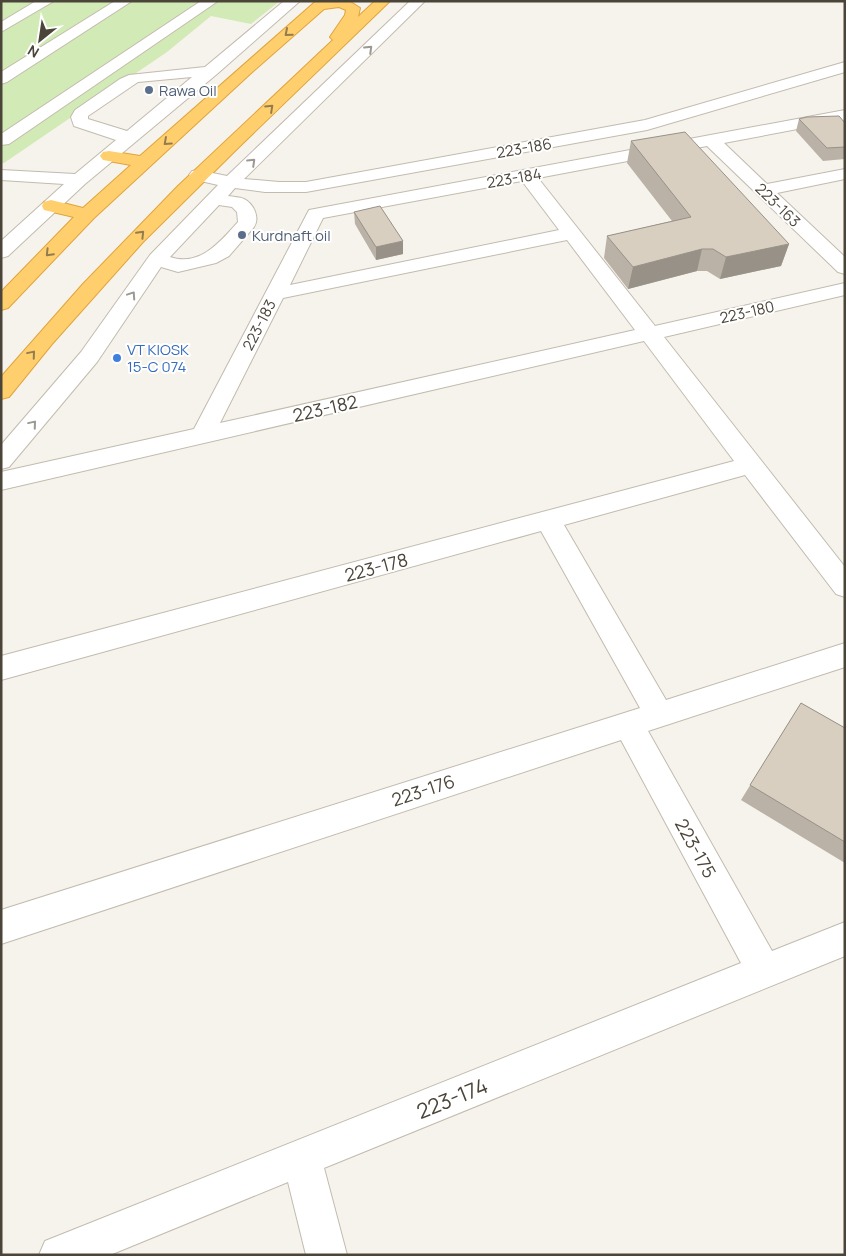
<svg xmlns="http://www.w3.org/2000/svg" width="846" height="1256" viewBox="0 0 846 1256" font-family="Manrope,sans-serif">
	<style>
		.green { fill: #d2eab5 }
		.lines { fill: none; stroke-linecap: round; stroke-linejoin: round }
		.minor-casing { stroke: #c2bbae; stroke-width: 2 }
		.highway-casing { stroke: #e0a43c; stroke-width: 2 }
		.minor { fill: #fff; fill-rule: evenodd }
		.highway { fill: #ffcf6e; fill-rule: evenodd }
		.wall { fill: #bab2a6 }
		.shaded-wall { fill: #979187 }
		.building { fill: #d8cfc1; stroke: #979187 }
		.oneway { stroke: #937c4e }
		.oneway2 { stroke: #9c9892 }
		.service-dot { fill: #5c6f8a; stroke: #fff; stroke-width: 2 }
		.shop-dot { fill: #3f7fe0; stroke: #fff; stroke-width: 2 }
		.labels { text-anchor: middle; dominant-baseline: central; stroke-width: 4; stroke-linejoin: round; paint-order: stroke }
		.far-service-label { font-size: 15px; fill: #4e5e75; stroke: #fff; text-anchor: start }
		.far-street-label { font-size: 15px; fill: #4b4439; stroke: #fff }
		.far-shop-label { font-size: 15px; fill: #366cbe; stroke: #fff; text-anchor: start }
		.street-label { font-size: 18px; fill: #4b4439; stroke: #fff }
		.near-street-label { font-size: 21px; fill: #4b4439; stroke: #fff }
	</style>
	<rect width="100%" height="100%" fill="#f6f3ec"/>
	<!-- green -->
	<path class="green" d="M1,1H280L251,24L211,16L167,52L4,163H1Z"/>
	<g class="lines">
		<!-- minor casing -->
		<g class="minor-casing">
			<path id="minor" d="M36,1H54L1,32V22Z
				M115,1H132L7,82L1,84V72Z
				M201,1H218L9,144L1,145V134Z
				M284,1H300L217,74L85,184L8,256L1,258V241L64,184L1,180V170L75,174L116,140L74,126L71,117L75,110L120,79L129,75L205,67ZM192,77L127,131L88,119V116L138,82Z
				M410,1H425L244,179L279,182H306L645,120L845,62V72L647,130L306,192H265L235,188L228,196C233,197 240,197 244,199C254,204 260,218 254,227L229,256L216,263L178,272L161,267L97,362L9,467L1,469V445L81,352L150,255L218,185L192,179L189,175L192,171L198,170L227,176ZM219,205L232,207L237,212L238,222C220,242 200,267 170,257Z
				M845,110V120L724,143L767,184L845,169V179L777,193L845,257V274L838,272L707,146L538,178L655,326L845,283V295L664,337L845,567V597L836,594L745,475L564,525L666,700L845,643V667L648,731L772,951L845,922V956L324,1168L347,1255H306L288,1182L110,1255H39L45,1241L741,963L621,740L1,944V910L640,708L541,531L1,680V656L734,461L644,341L1,490V472L194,429L309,210ZM522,181L559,230L290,285L323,218ZM567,240L635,330L220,423L283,298Z"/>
		</g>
		<!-- highway casing -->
		<g class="highway-casing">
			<path id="highway" d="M349,1L360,8L358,17L375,1H390L240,146L143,242L52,344L9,397L1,399V377L83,284L178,186L333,40L330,37L345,15L346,10L339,7L324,9L250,74L94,218L8,308L1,310V292L74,217L44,210L42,206L44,202L51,200L83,208L131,165L103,160L100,156L103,152L109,151L140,156L315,2Z"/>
		</g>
		<!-- minor -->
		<use href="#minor" class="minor"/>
		<!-- highway -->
		<use href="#highway" class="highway"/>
	</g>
	<!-- wall -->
	<path class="wall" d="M799,119L845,123V159L823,161L796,131Z
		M631,141L789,244L781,266L720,279L707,271H697L628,289L604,258L607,236L672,221L627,163Z
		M354,212L403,254L376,260L355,224Z
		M801,703L845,728V863L741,800Z"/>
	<!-- shaded-wall -->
	<path class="shaded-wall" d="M403,241V254L376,260V247Z
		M789,244L781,266L720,279L726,257Z
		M702,249L697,271L628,289L633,267Z"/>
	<!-- building -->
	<path class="building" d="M839,116L845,123V147L827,148L799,119L807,117Z
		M685,132L789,244L726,257L713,249H702L633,267L607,236L691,217L631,141Z
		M380,206L403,241L376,247L354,212Z
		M801,703L845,728V842L750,785Z"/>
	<!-- one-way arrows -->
	<defs><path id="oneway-chevron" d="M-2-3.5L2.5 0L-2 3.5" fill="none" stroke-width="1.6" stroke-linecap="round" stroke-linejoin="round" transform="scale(1.25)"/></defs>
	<g class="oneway">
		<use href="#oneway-chevron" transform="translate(288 33) rotate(139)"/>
		<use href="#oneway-chevron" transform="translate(270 108) rotate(-43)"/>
		<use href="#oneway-chevron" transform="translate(167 142) rotate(138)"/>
		<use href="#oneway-chevron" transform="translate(141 234) rotate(-46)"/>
		<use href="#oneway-chevron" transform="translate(49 253) rotate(134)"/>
		<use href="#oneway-chevron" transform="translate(32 354) rotate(-50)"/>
	</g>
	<g class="oneway2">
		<use href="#oneway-chevron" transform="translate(369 49) rotate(-44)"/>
		<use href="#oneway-chevron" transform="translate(252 162) rotate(-44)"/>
		<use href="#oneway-chevron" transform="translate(132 295) rotate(-56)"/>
		<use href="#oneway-chevron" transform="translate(33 424) rotate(-50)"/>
	</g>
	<!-- markers -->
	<g class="service-dot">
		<circle cx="149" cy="90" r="5"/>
		<circle cx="242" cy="235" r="5"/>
	</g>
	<circle class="shop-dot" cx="117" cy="358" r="5"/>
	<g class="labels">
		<!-- far-service labels -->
		<g class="far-service-label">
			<text x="159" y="90">Rawa Oil</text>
			<text x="252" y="235">Kurdnaft oil</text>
		</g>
		<!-- far-street labels -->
		<g class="far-street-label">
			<text transform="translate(524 148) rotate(-10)">223-186</text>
			<text transform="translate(514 178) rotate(-10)">223-184</text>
			<text transform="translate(778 205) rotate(44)">223-163</text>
			<text transform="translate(747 312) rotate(-13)">223-180</text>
			<text transform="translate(259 325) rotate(-63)">223-183</text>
		</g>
		<!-- far-shop labels -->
		<g class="far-shop-label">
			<text x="127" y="349">VT KIOSK<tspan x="127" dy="17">15-C 074</tspan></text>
		</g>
		<!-- street labels -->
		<g class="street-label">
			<text transform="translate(325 408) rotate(-13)">223-182</text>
			<text transform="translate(376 567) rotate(-15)">223-178</text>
			<text transform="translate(423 790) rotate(-18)">223-176</text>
			<text transform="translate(696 848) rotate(61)">223-175</text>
		</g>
		<!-- near-street labels -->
		<g class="near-street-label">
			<text transform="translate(452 1098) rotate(-22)">223-174</text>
		</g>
	</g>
	<!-- border -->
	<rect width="846" height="1256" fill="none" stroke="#4b4439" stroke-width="5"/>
	<!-- north arrow -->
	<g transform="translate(40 40) rotate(210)" stroke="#ffffff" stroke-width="4" paint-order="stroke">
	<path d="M0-4L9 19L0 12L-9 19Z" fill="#4b4439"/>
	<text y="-8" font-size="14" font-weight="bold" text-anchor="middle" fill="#4b4439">N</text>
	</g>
</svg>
